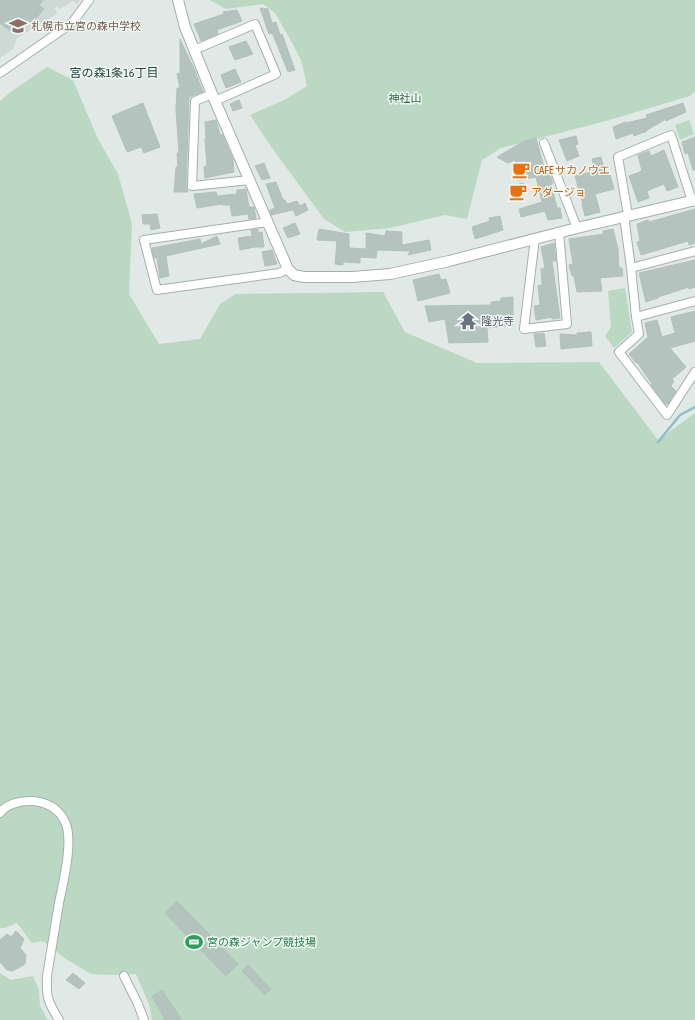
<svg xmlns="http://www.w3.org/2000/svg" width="695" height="1020" viewBox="0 0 695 1020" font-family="'Asap Condensed','Noto Sans JP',sans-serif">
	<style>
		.built { fill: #ced8d4 }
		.green { fill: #bbd8c3 }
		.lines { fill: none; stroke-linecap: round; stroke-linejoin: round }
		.stream { stroke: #8dbfc8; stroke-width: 2.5 }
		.building { fill: #b5c3be; stroke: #b3c1bb }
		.minor-casing { stroke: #a3b0ab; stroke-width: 10 }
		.tertiary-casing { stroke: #a3b0ab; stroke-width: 12 }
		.minor { stroke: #fff; stroke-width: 8 }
		.tertiary { stroke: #fff; stroke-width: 10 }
		.labels { text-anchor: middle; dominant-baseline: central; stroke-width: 3; stroke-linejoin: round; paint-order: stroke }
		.education-label { font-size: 11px; fill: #785e54; stroke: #eff6f3; text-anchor: start }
		.park-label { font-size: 11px; fill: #326947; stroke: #eff6f3 }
		.food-label { font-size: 11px; fill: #c56008; stroke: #eff6f3; text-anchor: start }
		.worship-label { font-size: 11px; fill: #5b616d; stroke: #eff6f3; text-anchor: start }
		.leisure-label { font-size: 11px; fill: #27864d; stroke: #eff6f3; text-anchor: start }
		.neighbourhood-label { font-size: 12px; fill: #21463d; stroke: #eff6f3 }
	</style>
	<rect width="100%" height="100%" fill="#e0e9e5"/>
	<!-- built -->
	<path class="built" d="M0,0H80L77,4L73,1L60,9L58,7L55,8L57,14L17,38L13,49L0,58Z"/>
	<!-- green -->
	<path class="green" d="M210,0H695V91L690,96L606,121L501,148L482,160L467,219L445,215L390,228L345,232L324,219L272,148L250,115L284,100L307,86L301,60L290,39L275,13L263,4L226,9Z
		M47,67L73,80L98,139L118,174L132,224L129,294L159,344L200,339L220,304L235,294L383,292L405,332L477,363L599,362L658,440L695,413V1020H152L150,1007L136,974L115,975L91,974L66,959L43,941L32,943L17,923L5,928H0V101L12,91Z
		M689,120L694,134L680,140L675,125Z
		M625,288L632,332L614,348L605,336L611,327L608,291Z
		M0,973L11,980L33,976L39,990L40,1006L48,1020H0Z"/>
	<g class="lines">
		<!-- stream -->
		<path class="stream" d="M658,442L680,415L695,407"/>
	</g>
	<!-- building -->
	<path class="building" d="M0,0H43L39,6L44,9L31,24L19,17L10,31L0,23Z
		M260,8L268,9L272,23L276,22L280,35L282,34L295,70L288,72L274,37L272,33L269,34Z
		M237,10L242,21L217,30L218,34L201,41L194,24L224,14L223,12Z
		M180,39L195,71L203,92L189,97L186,186L188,192H174L176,167H178L177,153H179L176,110L177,88H180L177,74L180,73Z
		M246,41L253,54L235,60L229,47Z
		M235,69L241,82L226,88L221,75Z
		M239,100L242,108L233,111L230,104Z
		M143,103L160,147L144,153L141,147L127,152L112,116Z
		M683,103L686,112L666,121V119L647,130V131L634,136L633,133L616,139L613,127L625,122L626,123L647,118L646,115Z
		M216,120L220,135L222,134L233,159L234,172L205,178L204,167L207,166L205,139H206L205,122Z
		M576,136L578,144L575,145L579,156L567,161L559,140Z
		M695,137V170H693L688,153L685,154L682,142Z
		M536,138L546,174L549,172L553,183H551L557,208H560L562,218L548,220L545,211L521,217L519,209L542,202L536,177L519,180L515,160L508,163L497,157L524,141Z
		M664,150L678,187L667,191L664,184L647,191L649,198L638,202L629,176L642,171L638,155L649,151L651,156Z
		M601,157L606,176L610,175L614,189L595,194L600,212L585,216L582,204H583L575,176L595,171L592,159Z
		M264,163L270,178L262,180L255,166Z
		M276,182L283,200H285L287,204L297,201L300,206L305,203L308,210L296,216L293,210L271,215L270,210L275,208L266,184Z
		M523,183L526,191L513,195L509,187Z
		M246,189L249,207H254L256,218L249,219L248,214L232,216L230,205H223L222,204L197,208L194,194L216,192L217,196L237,194V190Z
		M695,209V243L689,245L688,241L641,255L637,242L640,241L637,224L648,220L649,222Z
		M157,214L160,228L151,230L150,224H143L142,215Z
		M500,216L503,230L475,239L472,227L490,221L489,218Z
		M295,223L300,234L288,238L283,228Z
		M258,229V233L262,232L264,247H255L240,250L238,238L252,236L251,230Z
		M319,229L349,234V248L366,249V233L385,236L386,231L402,232V245L429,240L431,250L408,255L410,251L377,250L376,258L360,257V263L343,262V265L335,264L337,241L317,240Z
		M613,229L618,249L619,268H622L623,276L600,278L602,291L577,292L574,276H572L569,265L573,264L569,239L604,234L603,231Z
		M217,236L220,244L166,256L169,276L160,278L157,258H154L152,248L200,239L201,244Z
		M554,243L556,261H552L560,318L552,319V317L536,320L534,306L540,305L538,286L542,285L541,269L545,268L541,247Z
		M272,250L277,264L265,266L262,252Z
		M695,260V287L689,289V287L658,297V298L646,302L639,273Z
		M439,274L441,280L446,279L450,293L418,301L413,280Z
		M513,297V325L487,328L488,342L449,343L445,319L429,322L425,306L491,305V302L501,301V298Z
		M695,311V341L670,348L686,367L672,379L674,381L671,386L676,391L668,404H665L651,385L652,384L637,362L636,363L629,354L648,337L645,323L657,320L662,337L675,333L671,317Z
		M591,332L592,346L561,349L560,334L577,335V333Z
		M544,333L546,346L536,347L534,334Z
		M177,901L238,964L226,976L165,913Z
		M16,931L24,939L20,948L26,955L25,964L13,971L7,970L0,962V940L7,934L11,937Z
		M248,965L271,989L265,995L242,971Z
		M73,973L85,983L79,989L66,980Z
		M162,990L182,1020H165L152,996Z"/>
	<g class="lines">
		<!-- minor casing -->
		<g class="minor-casing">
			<path id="minor" d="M194,50L255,24L276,74L215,101
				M0,73L72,23L89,0
				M212,94L195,101L192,186L250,180
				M544,143L577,228
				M628,215L618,157L671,135L692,201
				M624,216L631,268L636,317L639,334L619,352L667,415L695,372
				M268,222L144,240L157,290L279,273L288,269
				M535,238L524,329L567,324L559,232
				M631,268L695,251
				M636,317L695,301
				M0,813C6,804 20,801 30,801C45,801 59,808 65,822C74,840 63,883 59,903C55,928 51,952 47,976C46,998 48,1002 59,1020
				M124,976L138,1004L144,1020"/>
		</g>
		<!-- tertiary casing -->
		<g class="tertiary-casing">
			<path id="tertiary" d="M178,0L185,27L212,94L288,269L294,275L304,277H352L390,274L449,261L577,228L695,200"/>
		</g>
		<!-- minor -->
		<use href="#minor" class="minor"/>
		<!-- tertiary -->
		<use href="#tertiary" class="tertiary"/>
	</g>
	<!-- icons -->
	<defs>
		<g id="school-bare" transform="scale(1.38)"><path d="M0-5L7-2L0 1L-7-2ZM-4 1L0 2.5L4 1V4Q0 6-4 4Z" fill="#8d6e63" stroke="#eff6f3" stroke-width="2.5" paint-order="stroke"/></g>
		<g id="cafe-bare" transform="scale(1.38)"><path d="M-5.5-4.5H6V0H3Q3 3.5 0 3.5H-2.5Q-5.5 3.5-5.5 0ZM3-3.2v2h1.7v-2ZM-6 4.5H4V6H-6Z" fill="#e8710a" stroke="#eff6f3" stroke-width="2.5" paint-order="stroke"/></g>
		<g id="temple-bare" transform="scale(1.38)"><path d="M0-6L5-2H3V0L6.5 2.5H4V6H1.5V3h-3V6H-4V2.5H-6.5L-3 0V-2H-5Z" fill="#6b7280" stroke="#eff6f3" stroke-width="2.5" paint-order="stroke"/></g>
		<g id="stadium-bare" transform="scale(1.38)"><path d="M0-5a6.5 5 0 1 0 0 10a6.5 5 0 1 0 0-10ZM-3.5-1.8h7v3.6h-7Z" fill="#2e9e5b" stroke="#eff6f3" stroke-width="2.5" paint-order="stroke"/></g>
	</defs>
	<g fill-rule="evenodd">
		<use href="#school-bare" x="18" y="26"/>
		<use href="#cafe-bare" x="521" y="170"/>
		<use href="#cafe-bare" x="518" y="192"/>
		<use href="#temple-bare" x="468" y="321"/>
		<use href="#stadium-bare" x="194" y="942"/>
	</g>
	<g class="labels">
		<!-- education labels -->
		<g class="education-label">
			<text x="31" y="26">札幌市立宮の森中学校</text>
		</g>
		<!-- park labels -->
		<g class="park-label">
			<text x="405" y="98">神社山</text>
		</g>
		<!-- food labels -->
		<g class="food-label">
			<text x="534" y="170">CAFE サカノウエ</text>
			<text x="531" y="192">アダージョ</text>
		</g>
		<!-- worship labels -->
		<g class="worship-label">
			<text x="481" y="321">隆光寺</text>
		</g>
		<!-- leisure labels -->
		<g class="leisure-label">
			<text x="207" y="942">宮の森ジャンプ競技場</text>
		</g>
		<!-- neighbourhood labels -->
		<g class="neighbourhood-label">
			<text x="114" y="73">宮の森1条16丁目</text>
		</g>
	</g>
</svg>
